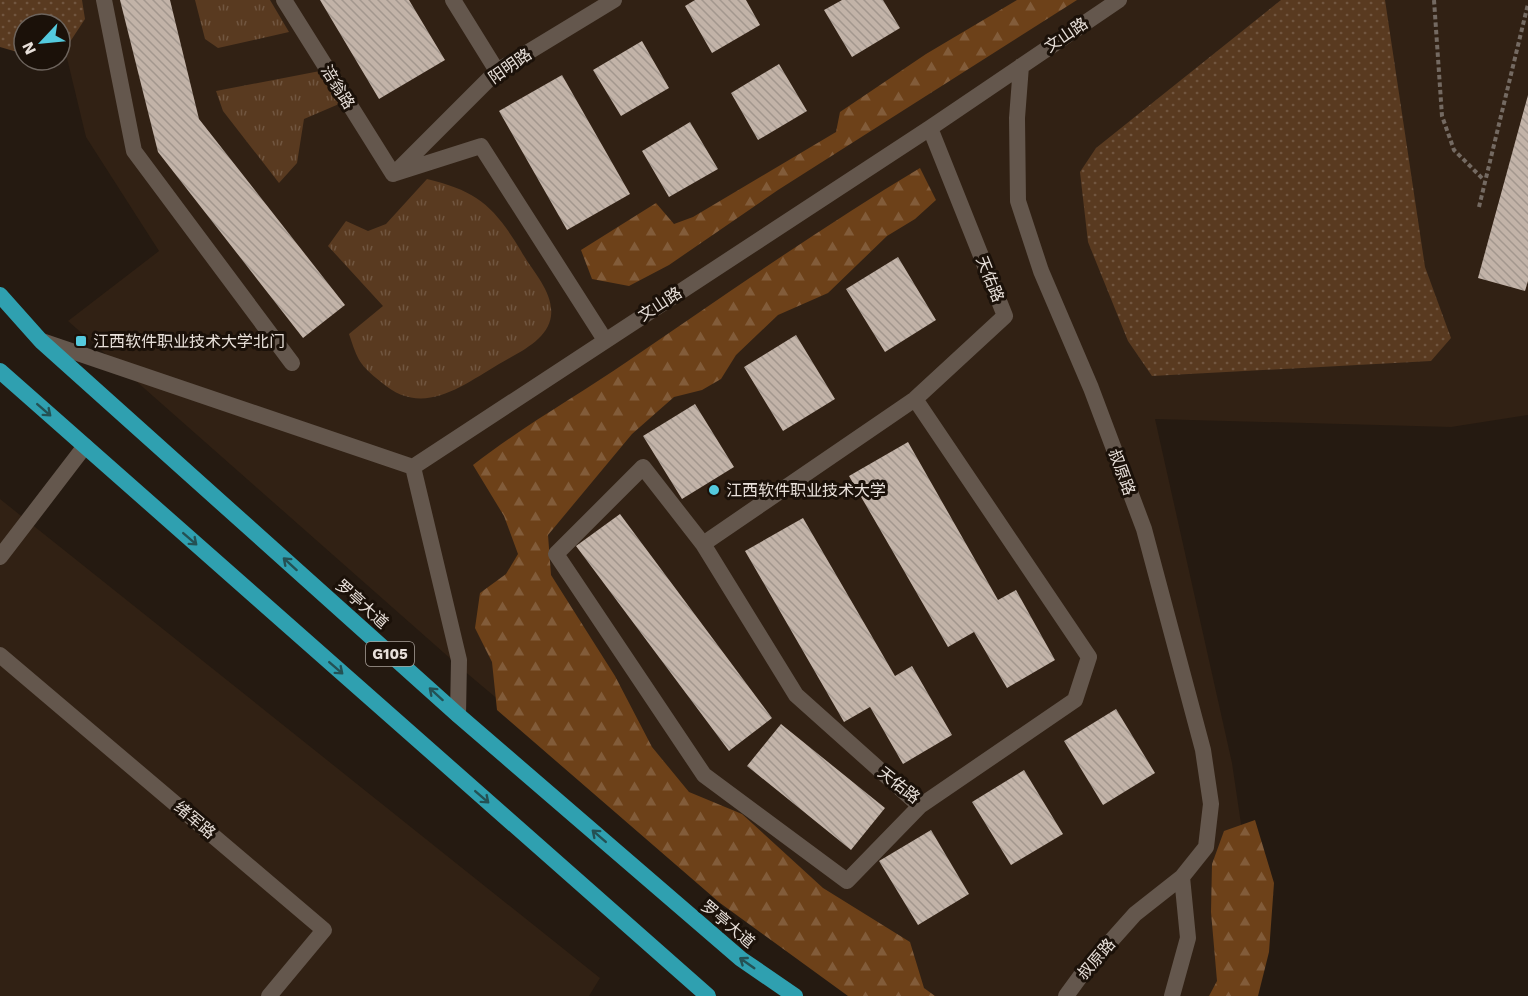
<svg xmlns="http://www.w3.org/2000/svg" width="1528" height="996" viewBox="0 0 1528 996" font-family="'Work Sans','Noto Sans SC',sans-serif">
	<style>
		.built { fill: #312114 }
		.grass { fill: url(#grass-tufts) }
		.forest { fill: url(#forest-firs) }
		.garden { fill: url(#garden-dots) }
		.building { fill: url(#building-back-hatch) }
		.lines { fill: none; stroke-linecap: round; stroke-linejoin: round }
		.path { stroke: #746a62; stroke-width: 4; stroke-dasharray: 4.5 3; stroke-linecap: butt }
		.minor { stroke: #64574d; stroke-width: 16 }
		.trunk { stroke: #2fa0b0; stroke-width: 16 }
		.oneway { stroke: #245154 }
		.poi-dot { fill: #54cade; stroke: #1b1109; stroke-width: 2 }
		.labels { text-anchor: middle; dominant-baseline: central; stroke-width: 6; stroke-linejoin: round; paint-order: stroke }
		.shield { fill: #1b1109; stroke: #aaa29b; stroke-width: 1.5 }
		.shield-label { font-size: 15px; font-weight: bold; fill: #e8e0da }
		.street-label { font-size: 16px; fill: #e8e0da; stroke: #1b1109 }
		.poi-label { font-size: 16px; fill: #e8e0da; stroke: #1b1109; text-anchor: start }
	</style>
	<defs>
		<pattern id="grass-tufts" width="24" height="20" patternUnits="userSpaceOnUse" patternTransform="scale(1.5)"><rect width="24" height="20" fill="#593a20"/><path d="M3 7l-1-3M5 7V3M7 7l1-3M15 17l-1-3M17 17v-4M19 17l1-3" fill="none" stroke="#715640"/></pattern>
		<pattern id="forest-firs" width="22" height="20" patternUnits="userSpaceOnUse" patternTransform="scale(1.5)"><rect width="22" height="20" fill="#6d4119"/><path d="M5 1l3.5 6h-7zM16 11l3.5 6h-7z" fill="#825c3a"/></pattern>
		<pattern id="garden-dots" width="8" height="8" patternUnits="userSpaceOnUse" patternTransform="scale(1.5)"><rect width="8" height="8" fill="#593a20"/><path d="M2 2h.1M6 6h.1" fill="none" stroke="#715640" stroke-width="1.8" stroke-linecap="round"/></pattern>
		<pattern id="building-back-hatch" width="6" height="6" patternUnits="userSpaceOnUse" patternTransform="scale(1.5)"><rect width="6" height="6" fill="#c2b3a8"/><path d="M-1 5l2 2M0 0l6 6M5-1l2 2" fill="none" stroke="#a3978e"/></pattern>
	</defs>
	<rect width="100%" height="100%" fill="#251a11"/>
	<!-- built -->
	<path class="built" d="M53,0H1528V415L1451,427L1155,419L1232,763L1260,952L1243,996H850L469,675L68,321L159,251L86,137Z
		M0,499L600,978L589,996H0Z"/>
	<!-- grass -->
	<path class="grass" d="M195,0H270L289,32L218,48L205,39Z
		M320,71L339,104L304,119L297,163L279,183L223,111L216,91Z
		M427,179C477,191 494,206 521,251C532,271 554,292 551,316C548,340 518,353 499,364C460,387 422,418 381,382C359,364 358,361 349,334L383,306L328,246L346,221L368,231L386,224Z"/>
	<!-- forest -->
	<path class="forest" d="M1017,0H1077L778,190L669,265L629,286L592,279L581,250L656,203L674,224L693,217L836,132L840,112L926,54Z
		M920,168L936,200L915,219L887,236L828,293L778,315L736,355L721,379L702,390L674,397L632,434L548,535L551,575L615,676L652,747L689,792L742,814L823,888L910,942L924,988L935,996H848L720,903L497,710L492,662L475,628L480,593L506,574L518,554L504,516L473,465C523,426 577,396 628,361C725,295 820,228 920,168Z
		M1255,820L1274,883L1269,952L1258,996H1209L1217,981L1211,912L1212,864L1224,831Z"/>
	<!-- garden -->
	<path class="garden" d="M0,0H82L85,19L60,57V24H24V54L0,47Z
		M1281,0H1385L1425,267L1451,338L1431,361L1152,376L1128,341L1088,242L1080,172L1096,148Z"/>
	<!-- building -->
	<path class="building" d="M120,0H170L199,119L345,305L303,338L158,152Z
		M320,0H409L445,60L379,99Z
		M695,0H746L760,25L712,53L685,6Z
		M842,0H883L900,28L852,57L824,10Z
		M642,41L669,88L621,116L593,70Z
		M779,64L807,111L758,140L731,93Z
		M562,75L630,194L567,230L499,111Z
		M1528,95V281L1525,291L1478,278Z
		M690,122L718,169L669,197L642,151Z
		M898,257L936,320L885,352L846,289Z
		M796,335L835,399L783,431L744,367Z
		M695,404L734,467L682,499L643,436Z
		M908,442L998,600L1016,590L1055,660L1007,688L974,632L948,647L849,476Z
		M620,514L772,718L729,751L576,546Z
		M803,518L895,676L912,666L952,735L903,764L870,707L844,722L745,551Z
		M1116,709L1155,773L1103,805L1064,741Z
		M781,724L885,808L851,850L747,766Z
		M1024,770L1063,834L1011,865L972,802Z
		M931,830L969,894L918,925L879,861Z"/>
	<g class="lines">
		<!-- path -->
		<path class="path" d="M1434,0L1442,116L1454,150L1484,180
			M1479,207L1528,4"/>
		<!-- minor -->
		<path class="minor" d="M104,0L134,151L292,363
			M284,0L393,174
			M453,0L497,71
			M1021,66L1017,118L1018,201L1041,271L1091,388L1144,529L1203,750L1211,804L1206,847L1182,877L1135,914L1085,970L1066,996
			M396,172L497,71L614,0
			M393,174L481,146L605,340
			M42,341L413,467
			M915,399L1089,657L1075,700L920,806L796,695L703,544L915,399L1005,316L930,128
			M703,544L643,467L556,554L704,775L847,881L920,806
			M0,557L85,446
			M0,655L324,930L269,996
			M458,715L459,660L413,467L930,128L1119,0
			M1172,996L1188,938L1182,877"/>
		<!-- trunk -->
		<path class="trunk" d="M0,295L41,341L458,715L741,959L795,996
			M0,371L708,996"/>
	</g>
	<!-- one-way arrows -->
	<defs><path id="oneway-shaft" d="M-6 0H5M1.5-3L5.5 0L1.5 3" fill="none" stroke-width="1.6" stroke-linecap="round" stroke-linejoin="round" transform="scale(1.5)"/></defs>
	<g class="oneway">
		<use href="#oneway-shaft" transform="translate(44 410) rotate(41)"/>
		<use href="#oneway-shaft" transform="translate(190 539) rotate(41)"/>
		<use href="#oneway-shaft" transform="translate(290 564) rotate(-138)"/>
		<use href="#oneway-shaft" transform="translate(336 668) rotate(41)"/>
		<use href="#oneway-shaft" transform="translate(436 694) rotate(-138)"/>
		<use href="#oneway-shaft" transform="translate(482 797) rotate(41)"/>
		<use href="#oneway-shaft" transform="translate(599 836) rotate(-139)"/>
		<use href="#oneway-shaft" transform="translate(747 963) rotate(-145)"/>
	</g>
	<!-- markers -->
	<g class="poi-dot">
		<rect x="75" y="335" width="12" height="12" rx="3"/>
		<circle cx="714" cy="490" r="6"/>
	</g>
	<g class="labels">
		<!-- shield labels -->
		<rect class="shield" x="366" y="642" width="48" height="24" rx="4.5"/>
		<g class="shield-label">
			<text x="390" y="654">G105</text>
		</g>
		<!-- street labels -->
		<g class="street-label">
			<text transform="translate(1066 35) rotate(-34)">文山路</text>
			<text transform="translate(510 66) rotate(-35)">阳明路</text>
			<text transform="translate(338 87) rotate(58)">涪翁路</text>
			<text transform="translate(990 279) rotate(68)">天佑路</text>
			<text transform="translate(660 304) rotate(-33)">文山路</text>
			<text transform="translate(1122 472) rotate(70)">叔原路</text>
			<text transform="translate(362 604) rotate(42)">罗亭大道</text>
			<text transform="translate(899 785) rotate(38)">天佑路</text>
			<text transform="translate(195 820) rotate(40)">绪军路</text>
			<text transform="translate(728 924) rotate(40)">罗亭大道</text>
			<text transform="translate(1096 959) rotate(-49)">叔原路</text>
		</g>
		<!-- poi labels -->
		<g class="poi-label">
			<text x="93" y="341">江西软件职业技术大学北门</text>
			<text x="726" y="490">江西软件职业技术大学</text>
		</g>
	</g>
	<!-- north arrow -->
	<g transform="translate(42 42) rotate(244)"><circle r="28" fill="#1b1109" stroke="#6d645d" stroke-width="1.5"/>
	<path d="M0-4.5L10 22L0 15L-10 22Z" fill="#54cade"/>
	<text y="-9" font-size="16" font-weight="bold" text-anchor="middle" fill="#e8e0da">N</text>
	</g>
</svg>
